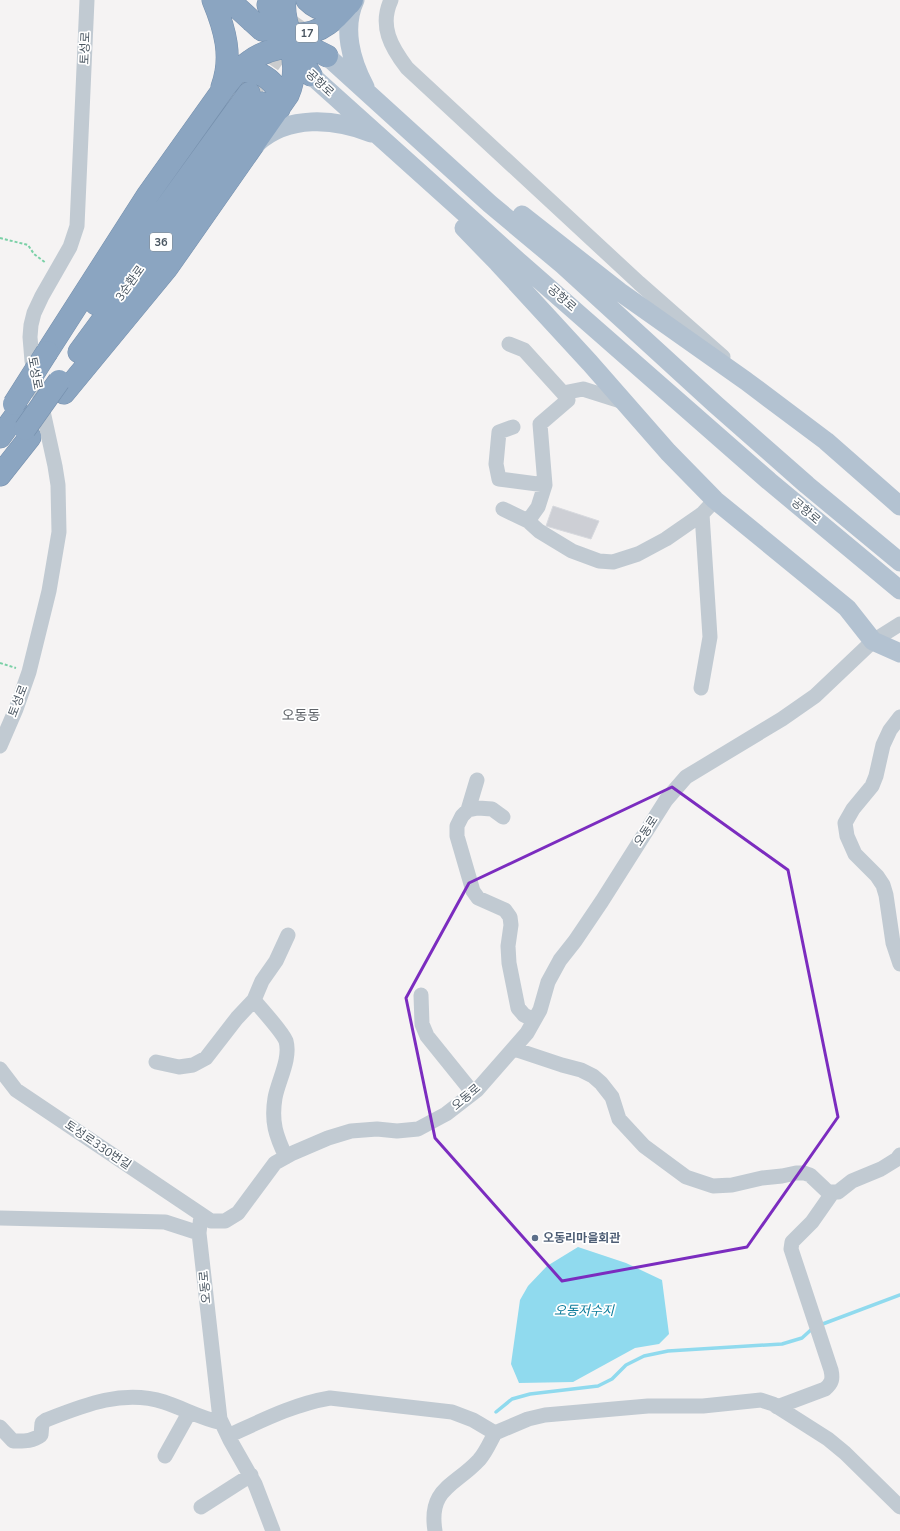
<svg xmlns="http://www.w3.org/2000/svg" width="900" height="1531" viewBox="0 0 900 1531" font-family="'Nunito Sans','Noto Sans KR',sans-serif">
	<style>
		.water { fill: #90daee }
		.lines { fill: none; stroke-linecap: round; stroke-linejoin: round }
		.stream { stroke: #90daee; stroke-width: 3.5 }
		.building { fill: #cdcfd5; stroke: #d7d9de }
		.highway-tunnel { stroke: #caccce; stroke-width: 22; stroke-dasharray: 22 11; stroke-linecap: butt }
		.highway-casing { stroke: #7690ad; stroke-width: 23 }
		.path { stroke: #7ad0a6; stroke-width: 2; stroke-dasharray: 3 2; stroke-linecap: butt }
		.minor { stroke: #c1cad2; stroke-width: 15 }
		.major { stroke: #b3c2d1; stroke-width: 19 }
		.highway { stroke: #8ba5c1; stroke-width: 22 }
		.highway-bridge-casing { stroke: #7690ad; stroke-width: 23; stroke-linecap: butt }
		.highway-bridge { stroke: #8ba5c1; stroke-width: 22 }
		.marked { fill: none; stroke: #7b2cbf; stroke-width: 3; stroke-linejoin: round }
		.service-dot { fill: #5c6f8a; stroke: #fff; stroke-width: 1.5 }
		.labels { text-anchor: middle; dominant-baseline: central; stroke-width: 3.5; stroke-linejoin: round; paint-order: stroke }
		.shield { fill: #fff; stroke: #808990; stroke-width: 1 }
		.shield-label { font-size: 11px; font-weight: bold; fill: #4a5661 }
		.street-label { font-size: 12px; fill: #4a5661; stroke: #fff }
		.service-label { font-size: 12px; font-weight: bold; fill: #4e5e75; stroke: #fff; text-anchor: start }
		.water-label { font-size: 13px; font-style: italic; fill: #0c7c9b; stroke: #fff }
		.quarter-label { font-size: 14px; fill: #5f6368; stroke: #fff }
	</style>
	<rect width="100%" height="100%" fill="#f5f3f3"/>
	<!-- water -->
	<path class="water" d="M578,1247L626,1263L662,1280L669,1334L659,1344L635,1348L573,1382L519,1383L511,1364L520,1300L528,1286L547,1266Z"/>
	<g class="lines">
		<!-- stream -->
		<path class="stream" d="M820,1325L900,1295
			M496,1412L512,1399L530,1394L598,1386L612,1379L626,1365L644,1356L668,1351L782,1344L802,1338L813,1328"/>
	</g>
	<!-- building -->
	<path class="building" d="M553,506L599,521L591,539L546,526Z"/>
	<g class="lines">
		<!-- highway-tunnel -->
		<path class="highway-tunnel" d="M250,91L314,0"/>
		<!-- highway casing -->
		<g class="highway-casing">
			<path id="highway" d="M213,0C225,29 233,57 222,87
				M229,0L262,30
				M285,0C282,23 298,56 311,75
				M307,0C320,13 336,14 350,3
				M252,21C276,35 305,41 328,24C337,18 345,8 352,0
				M237,72C259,67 285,84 279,109
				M96,304L249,93
				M47,352L147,196L224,88C232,78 239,68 250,61C272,45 304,42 327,56
				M79,352L262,103
				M64,393L167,268L288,95C302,64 288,30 268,5
				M0,437L18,412
				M0,475L30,437"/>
		</g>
		<!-- path -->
		<path class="path" d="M0,238L28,245L34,254L46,263
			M0,663L16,668"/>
		<!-- minor -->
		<path class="minor" d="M391,0C379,26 391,47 407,68L639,283L723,357
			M509,344L524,350L563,393
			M513,427L499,432L496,464L499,479L545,485
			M503,509L528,521L539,531L572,551L599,561L613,562L638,554L666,539L702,514L715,500
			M528,521L538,507L545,485L540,424L568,400L563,393L583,389L624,402
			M701,688L710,637L702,514
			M900,717L890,730L883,745L876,776L872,786L853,809L845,823L847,836L855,854L877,876L883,885L886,895L893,943L900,964
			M0,746L16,709L29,672L49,591L59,532L58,485L55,466L32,361L30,337L31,325L34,313L42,296L70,247L77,226L87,0
			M468,810L477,780
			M503,817L492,809L478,808L468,810L462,816L457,826V836L473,891L478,898L505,910L510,917L511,925L508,946L509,963L518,1008L524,1015L534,1020
			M421,995L422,1024L427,1036L473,1093
			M254,1000C261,1009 282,1031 286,1041C291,1059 278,1081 275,1098C271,1122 276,1136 286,1157
			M514,1049L562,1065L581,1070L593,1076L601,1083L612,1097L619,1119L644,1146L686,1177L713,1186L732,1185L762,1178L782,1176L796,1173H804L810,1175L828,1192H838L852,1181L881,1169L897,1159L900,1155
			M156,1062L179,1067L193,1065L206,1058L237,1018L254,1000L262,981L276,961L288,935
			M0,1069L16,1090L211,1221H225L238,1213L275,1163L293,1153L328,1138L351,1131L377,1129L397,1131L418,1129L446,1114L477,1090L527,1033L540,1010L548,982L560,960L575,941L602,901L666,800L686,777L782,719L815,696L873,641L900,624
			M201,1215L199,1233L220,1419L230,1440L255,1484L273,1531
			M0,1218L165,1222L199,1233
			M777,1407L825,1389C832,1383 833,1379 831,1370L791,1249L792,1242L812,1222L833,1192
			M0,1427L13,1441C23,1441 32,1442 41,1435L42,1423L46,1420C84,1405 123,1389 164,1402C185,1409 200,1418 222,1423
			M228,1436C261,1421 294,1404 330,1398L452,1412L473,1420L495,1433L528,1419L545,1415L648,1406H703L761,1400L773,1404L828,1439L845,1453L900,1507
			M165,1456L189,1413
			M201,1507L251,1475
			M435,1531C428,1488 455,1486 479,1460C486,1452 490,1442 495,1433"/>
		<!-- major -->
		<path class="major" d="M355,0C342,28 351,61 365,87
			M327,56L490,204L563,265L715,404L807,485L900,562
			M311,75L518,261L769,481L900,590
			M257,143C288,115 334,118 371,133
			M522,215L620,292L746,381L826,441L900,506
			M464,228L498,263L590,363L668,452L715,500L847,608L873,641L900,653"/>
		<!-- highway -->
		<use href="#highway" class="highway"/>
		<!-- highway-bridge casing -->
		<g class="highway-bridge-casing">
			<path id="highway-bridge" d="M14,404L47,352
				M25,429L59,381"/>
		</g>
		<!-- highway-bridge -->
		<use href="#highway-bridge" class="highway-bridge"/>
	</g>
	<!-- marked area -->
	<path class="marked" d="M672,787L788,870L838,1117L747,1247L562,1281L435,1138L406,998L469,883Z"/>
	<!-- markers -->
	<circle class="service-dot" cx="535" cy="1238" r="4"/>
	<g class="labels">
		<!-- shield labels -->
		<g class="shield">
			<rect x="296" y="24" width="22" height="18" rx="3"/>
			<rect x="150" y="233" width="22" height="18" rx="3"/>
		</g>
		<g class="shield-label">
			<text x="307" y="33">17</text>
			<text x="161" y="242">36</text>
		</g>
		<!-- street labels -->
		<g class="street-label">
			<text transform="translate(85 48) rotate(-88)">토성로</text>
			<text transform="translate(320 83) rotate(43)">공항로</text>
			<text transform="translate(130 283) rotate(-54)">3순환로</text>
			<text transform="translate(562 298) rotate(41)">공항로</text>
			<text transform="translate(35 373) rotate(79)">토성로</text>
			<text transform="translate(806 511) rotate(40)">공항로</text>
			<text transform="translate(18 701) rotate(-69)">토성로</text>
			<text transform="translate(646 831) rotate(-57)">오동로</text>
			<text transform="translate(466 1097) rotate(-40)">오동로</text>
			<text transform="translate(98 1145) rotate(34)">토성로330번길</text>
			<text transform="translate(205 1287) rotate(-95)">오동로</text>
		</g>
		<!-- service labels -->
		<g class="service-label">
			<text x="543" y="1238">오동리마을회관</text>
		</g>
		<!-- water labels -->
		<g class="water-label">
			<text x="584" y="1311">오동저수지</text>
		</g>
		<!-- quarter labels -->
		<g class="quarter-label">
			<text x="301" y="715">오동동</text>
		</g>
	</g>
</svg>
